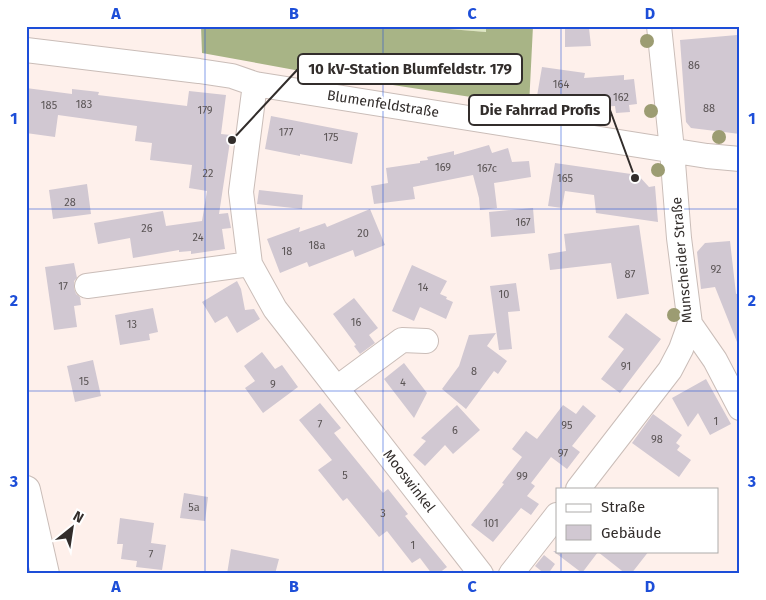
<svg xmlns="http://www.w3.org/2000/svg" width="766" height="600" viewBox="0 0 766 600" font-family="'Fira Sans',sans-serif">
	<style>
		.green { fill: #dde7c2 }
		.forest { fill: #a8b486 }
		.building { fill: #d1c8d2 }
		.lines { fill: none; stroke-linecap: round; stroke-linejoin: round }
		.minor-casing { stroke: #cabdb8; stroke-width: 26 }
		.major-casing { stroke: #cabdb8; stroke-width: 30 }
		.minor { stroke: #fff; stroke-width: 24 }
		.major { stroke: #fff; stroke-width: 28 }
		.tree { fill: #9c9c72 }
		.grid { fill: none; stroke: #1d4ed8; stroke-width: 1; stroke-opacity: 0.55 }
		.labels { text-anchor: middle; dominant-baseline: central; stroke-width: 4.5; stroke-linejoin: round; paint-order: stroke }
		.number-label { font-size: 11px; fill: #5a5455 }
		.street-label { font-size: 14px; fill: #322d2b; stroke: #fff }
		.leader { fill: none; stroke: #322d2b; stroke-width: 2 }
		.callout-dot { fill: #322d2b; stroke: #fff; stroke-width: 2 }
		.callout { fill: #fff; stroke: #322d2b; stroke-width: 2 }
		.callout-label { font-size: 15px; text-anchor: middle; font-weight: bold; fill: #322d2b }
		.neatline { fill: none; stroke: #1d4ed8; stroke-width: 2 }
		.grid-label { font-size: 16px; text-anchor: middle; font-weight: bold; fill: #1d4ed8 }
	</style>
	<rect width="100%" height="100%" fill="#fef0eb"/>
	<!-- green -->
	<path class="green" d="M412,26H486V32Z"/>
	<!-- forest -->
	<path class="forest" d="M201,26H412L486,32V26H533L529,106L295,70L202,53Z"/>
	<!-- building -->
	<path class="building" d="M589,28L591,46L565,47V29Z
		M737,35L740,66V134L691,128L686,122L680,40Z
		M542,67L585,73L584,78L624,75V80L634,79L637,104L629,105L630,112L616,113L615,106L598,107V105L537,96Z
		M26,88L72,94V89L99,92L98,95L187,106L189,91L226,95L221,134L231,135L219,214L228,213L231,228L222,229L225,249L191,254V251L179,252V250L133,258L130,238L98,244L94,223L163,211L166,226L202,221L207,191L189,188L192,165L150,160L152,143L135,141L137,126L58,115L55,137L26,133Z
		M271,116L358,133L352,164L300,154V156L265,149Z
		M489,145L492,153L508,148L512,162L529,161L531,177L494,183L497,208L480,210L479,198L473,175L413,187L415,199L374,204L371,186L388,183L386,168L420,163V161L428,160L427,157L454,151V155Z
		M555,163L638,175L649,187L655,186L658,222L596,213L594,195L565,191L562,208L548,206Z
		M87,184L91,214L53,219L49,190Z
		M259,190L303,195L302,209L257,204Z
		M533,208L535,233L491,237L489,212Z
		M370,209L385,245L355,257L353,250L309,267L307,262L280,273L267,239L300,227L299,232L325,223L327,227Z
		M639,225L649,294L617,299L611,263L550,270L548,254L566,251L564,234Z
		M730,241L736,294L740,293L739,347L715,287L701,289L697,252L705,243Z
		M74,263L77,278L74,281V288L76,294L80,297L81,305L74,306L77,327L54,330L45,267Z
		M412,265L447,281L440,294L447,297L446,299L453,302L446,319L420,307L414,321L392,311Z
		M237,281L241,289L245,310L254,309L260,319L237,333L227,316L215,323L202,302Z
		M516,283L520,311L508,312L512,349L499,350L490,286Z
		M354,298L378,328L369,335L375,343L360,354L354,346L356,345L333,314Z
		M153,308L158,332L149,334L150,340L120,345L115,315Z
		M626,313L661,339L620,393L601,379L624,349L608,337Z
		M496,333L487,346L507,361L498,374L494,371L466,409L442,389L459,366L469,335Z
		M262,352L275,369L282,365L298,387L263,413L245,388L255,381L244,366Z
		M93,360L101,396L75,402L67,366Z
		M404,363L427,393L414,418L384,379Z
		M706,379L731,424L710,435L698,413L688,427L672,398Z
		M320,403L341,428L334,433L383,493L388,489L408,514L405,516L447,567L438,574H432L420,558L412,563L387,531L379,537L347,498L343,501L318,470L332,460L299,420Z
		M457,405L480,430L453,454L445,445L425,466L413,455L426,441L421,438Z
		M563,405L576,414L583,405L596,416L572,446L580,452L567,469L551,457L531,483L535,486L527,496L539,504L531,515L521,508L493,542L471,525L504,484L502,483L522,457L512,449L526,431L537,439Z
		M653,414L682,435L676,443L680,446L677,450L691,460L679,477L632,443Z
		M184,493L208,497L205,521L180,518Z
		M120,518L154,523L151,543L166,545L162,570L136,567L137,561L121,559L123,544H117Z
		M231,549L279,559L275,574H227Z
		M553,551H649L631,574H626L598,552L582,573Z
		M544,555L555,564L548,574H545L535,566Z"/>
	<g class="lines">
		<!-- minor casing -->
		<g class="minor-casing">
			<path id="minor" d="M26,50L199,71L232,76L255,84L707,156L740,159
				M255,84L241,192L250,264L275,309L481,574
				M87,286L250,264
				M690,324L715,360L740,408
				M337,388L402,340L426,341
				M578,489L670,370L681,349L690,324L679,238L672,150L659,26
				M511,574L557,515"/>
		</g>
		<!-- major casing -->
		<g class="major-casing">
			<path id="major" d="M26,490L45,574"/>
		</g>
		<!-- minor -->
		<use href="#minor" class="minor"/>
		<!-- major -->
		<use href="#major" class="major"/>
	</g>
	<!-- trees -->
	<g class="tree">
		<circle cx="647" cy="41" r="7"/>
		<circle cx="651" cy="111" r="7"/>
		<circle cx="719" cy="137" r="7"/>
		<circle cx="658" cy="170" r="7"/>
		<circle cx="674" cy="315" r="7"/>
	</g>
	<!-- grid -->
	<path class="grid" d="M205,26V574M383,26V574M561,26V489M26,209H740M26,391H740M561,551V574"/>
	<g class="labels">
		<!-- number labels -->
		<g class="number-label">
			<text x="694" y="65">86</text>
			<text x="561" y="84">164</text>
			<text x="621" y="97">162</text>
			<text x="84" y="104">183</text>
			<text x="49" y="105">185</text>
			<text x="709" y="108">88</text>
			<text x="205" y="110">179</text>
			<text x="286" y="132">177</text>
			<text x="331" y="137">175</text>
			<text x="443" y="167">169</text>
			<text x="487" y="168">167c</text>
			<text x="208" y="173">22</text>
			<text x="565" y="178">165</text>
			<text x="70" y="202">28</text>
			<text x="523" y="222">167</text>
			<text x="147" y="228">26</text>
			<text x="363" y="233">20</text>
			<text x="198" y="237">24</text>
			<text x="317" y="245">18a</text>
			<text x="287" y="251">18</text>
			<text x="716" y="269">92</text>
			<text x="630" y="274">87</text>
			<text x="63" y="286">17</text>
			<text x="423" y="287">14</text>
			<text x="504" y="294">10</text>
			<text x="356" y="322">16</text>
			<text x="132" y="324">13</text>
			<text x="626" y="366">91</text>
			<text x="474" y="371">8</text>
			<text x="84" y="381">15</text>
			<text x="403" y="382">4</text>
			<text x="273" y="384">9</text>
			<text x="716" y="421">1</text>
			<text x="320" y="424">7</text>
			<text x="567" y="425">95</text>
			<text x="455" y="430">6</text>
			<text x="657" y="439">98</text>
			<text x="563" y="453">97</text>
			<text x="345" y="475">5</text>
			<text x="522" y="476">99</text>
			<text x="194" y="507">5a</text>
			<text x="383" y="513">3</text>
			<text x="491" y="523">101</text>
			<text x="413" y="545">1</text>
			<text x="151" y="554">7</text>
		</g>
		<!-- street labels -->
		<g class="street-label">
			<text transform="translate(383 104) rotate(9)">Blumenfeldstraße</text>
			<text transform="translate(682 260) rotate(-95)">Munscheider Straße</text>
			<text transform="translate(409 481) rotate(52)">Mooswinkel</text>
		</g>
	</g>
	<!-- callouts -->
	<path class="leader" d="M232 140L298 69M635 178L610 110"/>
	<g class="callout-dot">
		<circle cx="232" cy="140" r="5"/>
		<circle cx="635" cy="178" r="5"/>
	</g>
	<g class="callout">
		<rect x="298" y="54" width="224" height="30" rx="5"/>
		<rect x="469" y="95" width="141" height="30" rx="5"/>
	</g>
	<g class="callout-label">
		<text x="410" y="74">10 kV-Station Blumfeldstr. 179</text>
		<text x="540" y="115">Die Fahrrad Profis</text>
	</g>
	<!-- border -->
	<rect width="766" height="600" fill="none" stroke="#ffffff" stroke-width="55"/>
	<!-- legend -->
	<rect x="556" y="488" width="162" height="65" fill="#ffffff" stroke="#adabaa"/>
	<rect x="566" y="504" width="25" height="8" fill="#ffffff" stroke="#adabaa"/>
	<text x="601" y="512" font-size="15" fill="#322d2b">Straße</text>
	<rect x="566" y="525" width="25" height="15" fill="#d1c8d2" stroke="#adabaa"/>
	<text x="601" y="538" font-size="15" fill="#322d2b">Gebäude</text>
	<!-- north arrow -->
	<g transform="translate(72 528) rotate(30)" stroke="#ffffff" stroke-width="4" paint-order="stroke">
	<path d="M0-4L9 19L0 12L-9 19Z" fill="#322d2b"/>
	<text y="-8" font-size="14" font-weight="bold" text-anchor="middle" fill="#322d2b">N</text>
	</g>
	<rect x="28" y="28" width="710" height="544" class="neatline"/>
	<g class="grid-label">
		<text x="116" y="19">A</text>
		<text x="294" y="19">B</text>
		<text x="472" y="19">C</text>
		<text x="650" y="19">D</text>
		<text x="14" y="124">1</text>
		<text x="752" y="124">1</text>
		<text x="14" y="306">2</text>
		<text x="752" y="306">2</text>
		<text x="14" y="487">3</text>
		<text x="752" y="487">3</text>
		<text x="116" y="592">A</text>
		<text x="294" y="592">B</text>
		<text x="472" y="592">C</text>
		<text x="650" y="592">D</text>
	</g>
</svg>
